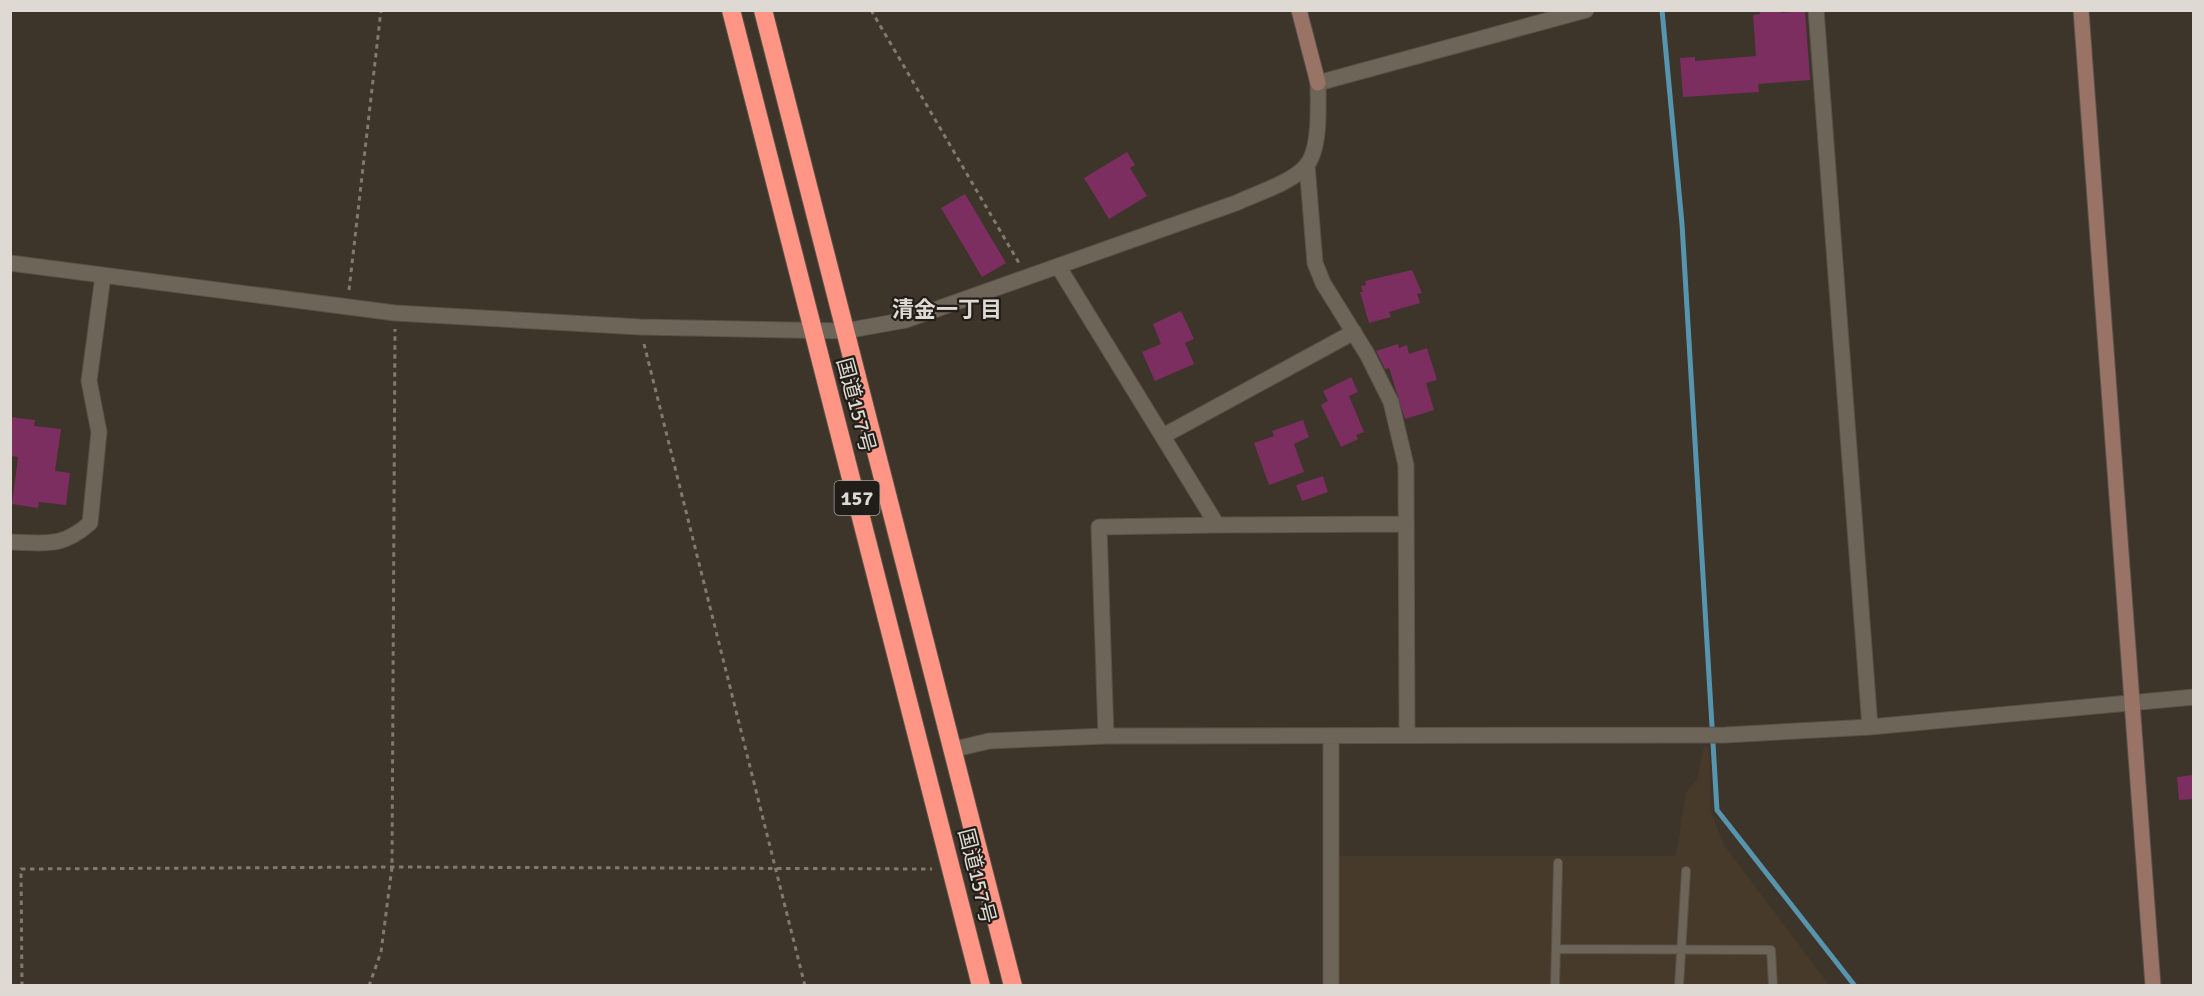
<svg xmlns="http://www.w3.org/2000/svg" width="2204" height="996" viewBox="0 0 2204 996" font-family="Signika,'Noto Sans JP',sans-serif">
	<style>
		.built { fill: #473a2a }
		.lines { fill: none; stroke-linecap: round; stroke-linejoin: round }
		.stream { stroke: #5695ad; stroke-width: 5 }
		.building { fill: #7c2e61 }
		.lane-casing { stroke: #585148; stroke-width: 10 }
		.street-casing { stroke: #585148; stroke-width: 17 }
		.secondary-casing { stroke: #585148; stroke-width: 17 }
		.highway-casing { stroke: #585148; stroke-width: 20 }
		.path { stroke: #817a71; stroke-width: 3; stroke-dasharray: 4.5 4.5; stroke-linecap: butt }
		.lane { stroke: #6e6559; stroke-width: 8 }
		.street { stroke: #6e6559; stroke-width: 15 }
		.secondary { stroke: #997366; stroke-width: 15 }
		.highway { stroke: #fe9585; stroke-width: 18 }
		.labels { text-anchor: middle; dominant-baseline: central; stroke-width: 4.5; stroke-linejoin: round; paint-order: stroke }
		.shield { fill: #211d18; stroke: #a5a19a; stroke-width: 1.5 }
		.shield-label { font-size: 20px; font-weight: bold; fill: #ded9d2 }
		.street-label { font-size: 21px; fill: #ded9d2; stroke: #211d18 }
		.neighbourhood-label { font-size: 22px; font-weight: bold; fill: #ded9d2; stroke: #211d18 }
	</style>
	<rect width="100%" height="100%" fill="#3d342a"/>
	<!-- built -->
	<path class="built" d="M1704,746L1709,747L1711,812L1724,845L1829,985L1336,986V856H1676L1686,792L1697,780Z"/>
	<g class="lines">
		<!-- stream -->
		<path class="stream" d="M1662,10L1682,224L1717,810L1855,986"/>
	</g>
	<!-- building -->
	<path class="building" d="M1760,10H1781V13L1805,11L1810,80L1758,84L1759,92L1683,97L1680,58L1695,57V61L1756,56L1753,15L1760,14Z
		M1127,152L1135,165L1130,168L1147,196L1109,219L1084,178Z
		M965,194L1006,263L982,277L941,208Z
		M1412,270L1422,293L1417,294L1420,303L1389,312L1391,317L1369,323L1360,292H1363L1361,286L1366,285L1365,281Z
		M1181,311L1194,339L1185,343L1194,364L1155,381L1142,352L1161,344L1153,324Z
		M1398,344L1399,348L1407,345L1409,354L1427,348L1437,380L1426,383L1434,410L1405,419L1389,368L1385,369L1376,351Z
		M1351,377L1358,392L1349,396L1364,432L1356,435L1358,439L1341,447L1321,405L1328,401L1323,391Z
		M10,417L35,420L34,426L61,429L55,471L70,473L66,505L39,502L38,508L12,504L18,457L10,456Z
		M1303,420L1309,437L1294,444L1304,472L1269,485L1254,443L1274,436L1272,431Z
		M1323,476L1328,492L1302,501L1296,485Z
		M2193,775V799L2179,800L2177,777Z"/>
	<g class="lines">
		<!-- lane casing -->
		<g class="lane-casing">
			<path id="lane" d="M1556,949L1771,950L1773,986
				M1555,986L1558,863
				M1679,986L1686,871"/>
		</g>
		<!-- street casing -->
		<g class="street-casing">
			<path id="street" d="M1816,10L1870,727
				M1307,165L1315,263L1323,283L1367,354L1391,402L1406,465L1407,734
				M10,263L395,313L640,327L845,331L906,320L1236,203C1255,194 1293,182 1306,166C1321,149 1318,104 1318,83L1586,10
				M1058,266L1217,525L1099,527L1106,736
				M1163,436L1354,332
				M1217,525L1406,524
				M10,542C46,543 62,548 90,523L99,432L89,381L103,276
				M951,750L989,741L1106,736L1725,735L1870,727L2194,697
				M1331,986V736"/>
		</g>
		<!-- secondary casing -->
		<g class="secondary-casing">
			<path id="secondary" d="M1299,10L1318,83
				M2081,10L2153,986"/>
		</g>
		<!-- highway casing -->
		<g class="highway-casing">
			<path id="highway" d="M731,10L981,986
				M763,10L1013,986"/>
		</g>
		<!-- path -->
		<path class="path" d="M871,10L1019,263
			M349,290L381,10
			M644,344L805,986
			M22,986L21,869L392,867L932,869
			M369,986L381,952L392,867L395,329"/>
		<!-- lane -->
		<use href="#lane" class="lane"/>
		<!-- street -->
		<use href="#street" class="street"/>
		<!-- secondary -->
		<use href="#secondary" class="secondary"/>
		<!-- highway -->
		<use href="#highway" class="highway"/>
	</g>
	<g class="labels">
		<!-- shield labels -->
		<rect class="shield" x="834.5" y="481" width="45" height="34" rx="4.5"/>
		<g class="shield-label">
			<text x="857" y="498">157</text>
		</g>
		<!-- street labels -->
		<g class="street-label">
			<text transform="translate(856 405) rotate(75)">国道157号</text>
			<text transform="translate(977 876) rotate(76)">国道157号</text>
		</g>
		<!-- neighbourhood labels -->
		<g class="neighbourhood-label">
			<text x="947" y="309">清金一丁目</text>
		</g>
	</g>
	<!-- border -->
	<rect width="2204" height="996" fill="none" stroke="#ded9d2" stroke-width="24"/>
</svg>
